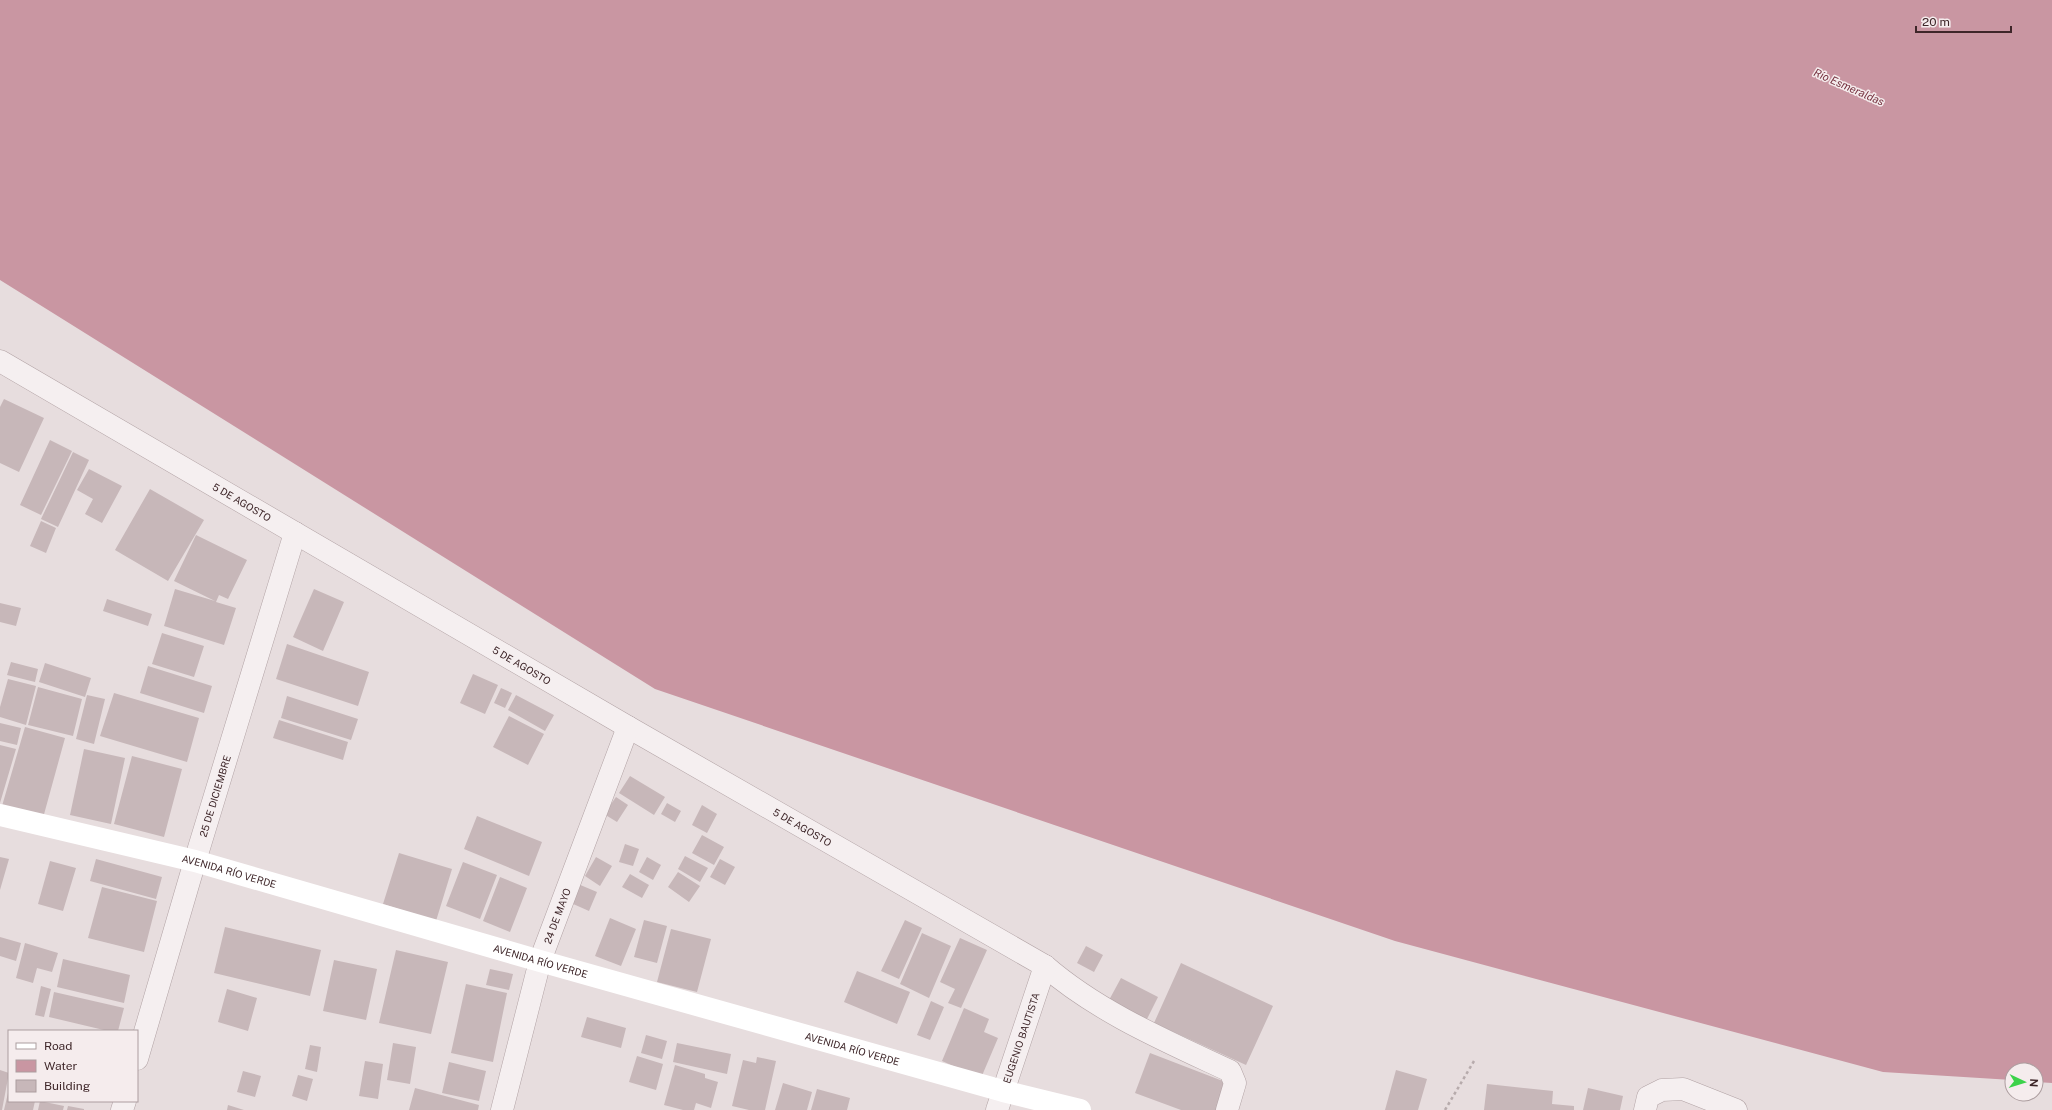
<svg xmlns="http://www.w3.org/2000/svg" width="2052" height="1110" viewBox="0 0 2052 1110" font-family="'Public Sans',sans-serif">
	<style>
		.water { fill: #c996a2 }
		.building { fill: #c7b7b9 }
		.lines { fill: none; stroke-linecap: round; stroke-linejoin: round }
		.minor-casing { stroke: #b1a2a4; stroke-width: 23 }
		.tertiary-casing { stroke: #b1a2a4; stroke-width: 23 }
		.path { stroke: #b7abac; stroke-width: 2.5; stroke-dasharray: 3 3; stroke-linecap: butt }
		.minor { stroke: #f5eff0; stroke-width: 22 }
		.tertiary { stroke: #f5eff0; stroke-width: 22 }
		.secondary { stroke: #fff; stroke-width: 22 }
		.labels { text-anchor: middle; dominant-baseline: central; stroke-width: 3; stroke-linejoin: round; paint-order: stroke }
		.street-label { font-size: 10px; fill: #3e2629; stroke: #f5eced }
		.water-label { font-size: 11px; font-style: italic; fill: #732f3d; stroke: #f5eced }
	</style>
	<rect width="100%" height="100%" fill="#e7ddde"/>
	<!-- water -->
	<path class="water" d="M0,0H2052V1083L2036,1082V1070H2012V1080L1883,1072L1395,941L655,689L0,280Z"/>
	<!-- building -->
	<path class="building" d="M4,399L44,418L19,472L0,463V407Z
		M50,440L72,451L41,515L20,505Z
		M73,452L89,460L58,527L41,519Z
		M89,469L122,486L102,523L85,514L93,499L77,490Z
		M150,489L204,520L168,581L115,550Z
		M41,521L56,528L46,553L30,546Z
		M196,535L247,560L228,599L219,595L216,602L236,608L224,645L164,626L175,589L215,601L174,581Z
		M314,589L344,602L323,651L293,637Z
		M107,599L152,614L148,626L103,611Z
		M0,603L21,608L16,626L0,622Z
		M162,633L204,646L194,677L152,664Z
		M287,644L369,672L358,706L276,679Z
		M11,662L38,669L35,682L7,675Z
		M45,663L91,678L85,697L39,682Z
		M148,666L212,686L204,713L140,693Z
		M473,674L498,685L485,714L460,703Z
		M8,679L36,686L26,725L0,717V707Z
		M38,687L82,699L73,736L28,725Z
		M501,688L512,693L505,708L494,703Z
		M114,693L199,718L187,762L100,736Z
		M87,695L105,699L94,744L76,739Z
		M516,695L554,715L545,731L508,710Z
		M287,696L358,719L351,740L281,718Z
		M509,716L544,734L528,765L493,747Z
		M279,720L348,742L343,760L273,738Z
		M0,723L21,728L17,745L0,741Z
		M25,727L65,738L43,818L2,806Z
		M0,745L16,749L0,803Z
		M84,749L125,758L111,824L70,815Z
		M132,756L182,769L164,837L114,824Z
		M630,776L665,797L654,815L619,793Z
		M616,797L628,805L617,822L604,814Z
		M667,803L681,811L675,822L661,814Z
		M702,805L717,814L707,833L692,825Z
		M477,816L542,842L529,876L464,849Z
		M702,835L724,847L714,865L692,853Z
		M625,844L639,849L633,866L619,862Z
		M399,853L452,869L436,921L383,904Z
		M685,856L708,868L700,882L678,869Z
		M0,857L9,859L0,890Z
		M596,857L612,866L600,886L585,876Z
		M647,857L661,865L653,880L639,872Z
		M96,859L162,877L156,899L90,881Z
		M720,859L735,867L725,885L710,877Z
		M50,861L76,868L63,911L38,904Z
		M463,862L497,875L480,919L446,906Z
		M678,872L700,886L689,902L668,887Z
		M630,874L649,885L642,898L622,887Z
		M500,877L527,888L510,932L483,921Z
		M578,884L597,892L589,911L571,903Z
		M102,887L157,901L144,952L88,938Z
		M610,918L636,929L621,966L595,956Z
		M644,920L667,926L657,963L634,957Z
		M905,920L922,928L899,979L881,971Z
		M225,927L321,950L310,996L214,973Z
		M671,929L711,939L697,992L657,982Z
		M922,933L951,946L929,998L900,984Z
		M0,937L21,943L16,961L0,956Z
		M960,938L987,950L961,1008L948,1003L955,989L940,982Z
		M25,943L58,953L52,972L37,968L33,983L16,978Z
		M1086,946L1103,955L1094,972L1077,963Z
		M396,950L448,962L431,1034L379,1023Z
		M63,959L130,975L124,1003L57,987Z
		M334,960L377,969L366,1020L323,1011Z
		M1181,963L1273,1006L1246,1065L1154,1023Z
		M490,969L513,974L509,990L486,985Z
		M857,971L910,992L897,1024L844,1002Z
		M1121,978L1158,997L1146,1021L1108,1002Z
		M466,984L507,993L493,1062L451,1053Z
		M41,986L51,989L44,1017L35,1015Z
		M227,989L257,998L248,1031L218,1022Z
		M54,992L124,1008L118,1031H108L49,1017Z
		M931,1001L944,1007L930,1040L917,1035Z
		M964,1008L989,1019L984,1032L998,1038L981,1078L942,1061Z
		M587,1017L626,1028L621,1048L581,1037Z
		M646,1035L667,1041L662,1059L641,1053Z
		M393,1043L416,1047L410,1084L387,1080Z
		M677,1043L731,1054L727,1074L673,1062Z
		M310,1045L321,1047L317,1072L305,1069Z
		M1150,1053L1228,1083L1218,1110H1181L1135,1093Z
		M637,1056L663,1064L656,1090L629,1082Z
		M757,1057L776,1061L765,1110H749L732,1106L743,1060L756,1063Z
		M365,1061L383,1064L378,1099L359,1096Z
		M449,1062L486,1071L479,1101L442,1093Z
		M675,1065L705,1074V1078L718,1082L711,1108L696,1103L694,1110H683L664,1105Z
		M0,1070L9,1073L2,1110H0Z
		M1396,1070L1427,1079L1418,1110H1385Z
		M243,1071L261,1076L255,1097L237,1092Z
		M298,1075L313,1079L307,1101L292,1096Z
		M783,1083L812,1092L807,1110H775Z
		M1487,1084L1553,1091L1552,1104L1574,1106V1110H1484Z
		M415,1088L479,1105L478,1110H409Z
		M1588,1088L1623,1096L1620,1110H1583Z
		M817,1089L850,1098L847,1110H811Z
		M8,1093L9,1101H35L33,1110H4Z
		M40,1101L64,1106L63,1110H38Z
		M228,1105L244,1110H227Z
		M68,1106L84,1109V1110H67Z"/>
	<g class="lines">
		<!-- minor casing -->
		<g class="minor-casing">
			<g id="minor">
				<path id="s1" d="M0,361L628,727L1045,966C1098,1012 1166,1041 1230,1071L1235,1083L1227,1110"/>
				<path id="s2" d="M195,861L295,533"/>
				<path id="s3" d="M502,1110L540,961L628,727"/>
				<path id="s4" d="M997,1110L1045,966"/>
				<path d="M1645,1110L1648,1097L1662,1090L1683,1089L1736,1110"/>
			</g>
		</g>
		<!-- tertiary casing -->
		<g class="tertiary-casing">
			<path id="tertiary" d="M137,1059L195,861
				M122,1110L125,1101"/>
		</g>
		<!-- path -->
		<path class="path" d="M1445,1110L1474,1061"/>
		<!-- minor -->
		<use href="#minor" class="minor"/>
		<!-- tertiary -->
		<use href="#tertiary" class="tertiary"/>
		<!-- secondary -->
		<path class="secondary" id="s5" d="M0,815L195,861L540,961L1003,1091L1080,1110"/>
	</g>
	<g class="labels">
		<!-- street labels -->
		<g class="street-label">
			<text stroke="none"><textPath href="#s1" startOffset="280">5 DE AGOSTO</textPath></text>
			<text stroke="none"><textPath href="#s1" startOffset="604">5 DE AGOSTO</textPath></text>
			<text stroke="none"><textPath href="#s2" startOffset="68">25 DE DICIEMBRE</textPath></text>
			<text stroke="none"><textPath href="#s1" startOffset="928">5 DE AGOSTO</textPath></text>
			<text stroke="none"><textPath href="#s5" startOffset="236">AVENIDA RÍO VERDE</textPath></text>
			<text stroke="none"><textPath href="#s3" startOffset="202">24 DE MAYO</textPath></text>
			<text stroke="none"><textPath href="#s5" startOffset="560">AVENIDA RÍO VERDE</textPath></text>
			<text stroke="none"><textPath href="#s4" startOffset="76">EUGENIO BAUTISTA</textPath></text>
			<text stroke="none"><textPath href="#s5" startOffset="884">AVENIDA RÍO VERDE</textPath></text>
		</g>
		<!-- water labels -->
		<g class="water-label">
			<text transform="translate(1849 87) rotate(24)">Río Esmeraldas</text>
		</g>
	</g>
	<!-- legend -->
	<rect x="8" y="1030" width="130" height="72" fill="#f5eced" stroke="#ac9d9f"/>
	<rect x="16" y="1043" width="20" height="6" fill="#ffffff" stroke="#ac9d9f"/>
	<text x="44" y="1050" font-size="12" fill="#3e2629">Road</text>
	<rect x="16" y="1060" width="20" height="12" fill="#c996a2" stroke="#ac9d9f"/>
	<text x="44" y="1070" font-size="12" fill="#3e2629">Water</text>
	<rect x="16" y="1080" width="20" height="12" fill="#c7b7b9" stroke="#ac9d9f"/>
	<text x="44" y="1090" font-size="12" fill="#3e2629">Building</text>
	<!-- north arrow -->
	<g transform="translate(2024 1082) rotate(94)"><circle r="19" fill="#f5eced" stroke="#ac9d9f"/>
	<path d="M0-3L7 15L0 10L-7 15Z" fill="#3cd24a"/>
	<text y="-6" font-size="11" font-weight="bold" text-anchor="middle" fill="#3e2629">N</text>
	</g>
	<!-- scale -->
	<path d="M1916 26v6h95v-6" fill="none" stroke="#3e2629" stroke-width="2"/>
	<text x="1922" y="26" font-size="12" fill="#3e2629" stroke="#f5eced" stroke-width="3" paint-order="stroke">20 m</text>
</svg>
